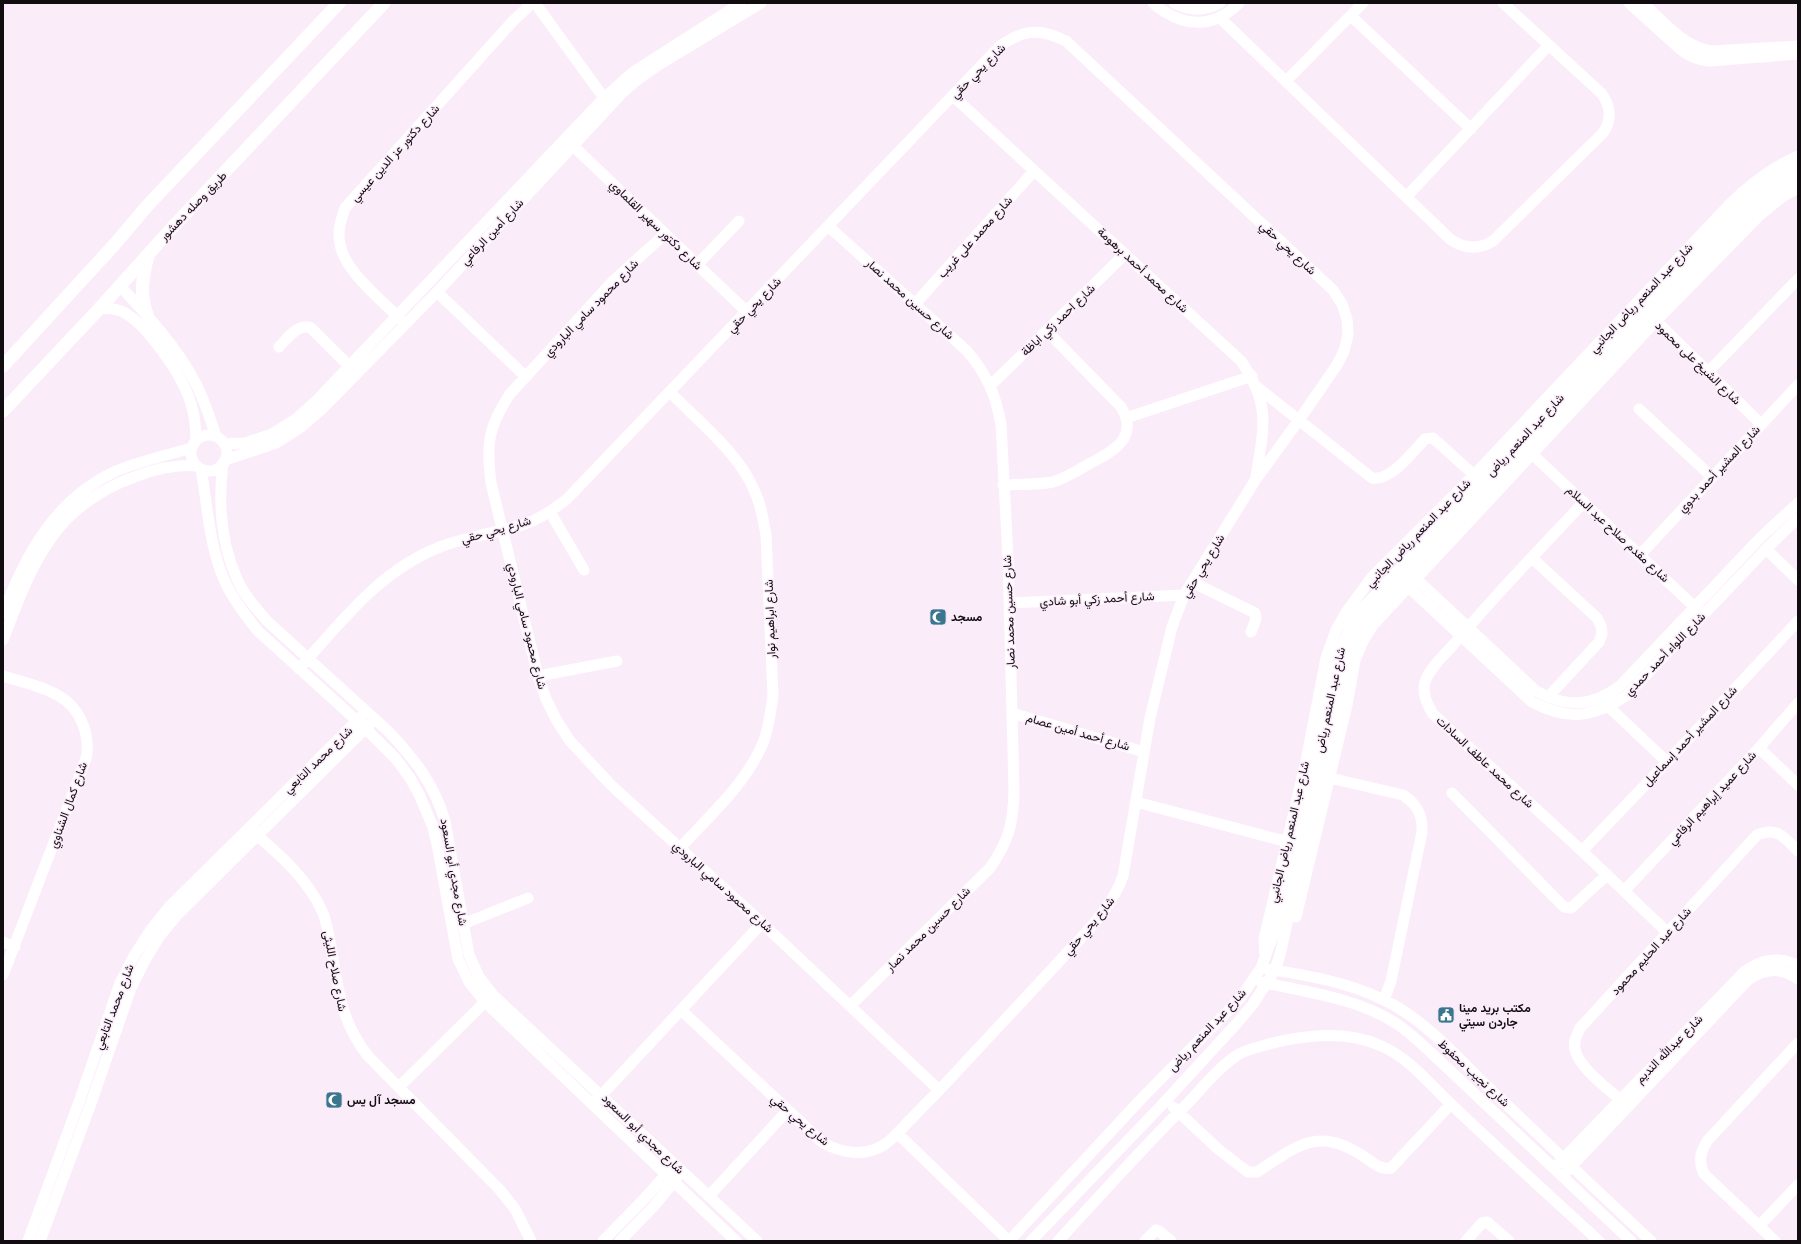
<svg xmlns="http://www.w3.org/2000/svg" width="1801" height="1244" viewBox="0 0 1801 1244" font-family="'Nunito Sans',Vazirmatn,sans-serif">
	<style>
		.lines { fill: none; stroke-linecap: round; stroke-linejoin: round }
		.minor { stroke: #fff; stroke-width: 11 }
		.major { stroke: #fff; stroke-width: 13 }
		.labels { text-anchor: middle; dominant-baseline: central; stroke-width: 3; stroke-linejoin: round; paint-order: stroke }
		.street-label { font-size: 12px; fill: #110c10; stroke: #fbecfa }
		.poi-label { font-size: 12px; font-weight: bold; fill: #110c10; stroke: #fbecfa; text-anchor: start }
	</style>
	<rect width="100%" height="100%" fill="#fbecfa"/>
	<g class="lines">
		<!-- minor -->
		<path class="minor" d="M535,3L604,98
			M1153,3C1181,27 1212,30 1239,3
			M1174,3C1189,11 1205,11 1220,3
			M1629,3L1680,49C1689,57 1697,60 1709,61L1798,54
			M1643,3C1664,22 1683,47 1712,51L1798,46
			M1351,16L1471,129
			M1219,17L1450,239C1464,249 1478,250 1493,241L1603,133C1612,120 1611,106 1601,93L1503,3
			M1286,81L1363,3
			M953,96L1241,361C1271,404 1264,428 1256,476
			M567,140L747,312
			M1407,196L1549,45
			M828,226L966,350C987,374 995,393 1001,424L1008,558L1014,791C1013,825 1009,840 990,868L850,1006
			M665,234L613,281L510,394C488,427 486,444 491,483L538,676L546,699L557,721L570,741L611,785L762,923L939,1090
			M697,265L739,221
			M120,286C148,316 176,346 195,382C204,399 210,418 216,436
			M437,292L525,376
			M915,304L1034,171
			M99,309C107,308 115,308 123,312C146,323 179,372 188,395C194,410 196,425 196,440
			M1651,316L1761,424
			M401,320C382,300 344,271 340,244C337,231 341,220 345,208L512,22L532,3
			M279,347C288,338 298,323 311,328L349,366
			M1708,372L1798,279
			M991,385L1125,254
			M1257,387L1372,478C1391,481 1413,452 1425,439L1433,438L1474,475
			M670,392C698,421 739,453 754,490C761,504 763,519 766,535L773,695C771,711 769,727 763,743C746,784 709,816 680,848
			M1639,409L1712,477
			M1126,418L1252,376
			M191 453a18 18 0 1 1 36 0a18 18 0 1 1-36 0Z
			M224,444L245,443L272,434L296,419L317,400L604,98L632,73L741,3
			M1532,454L1700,612
			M225,460L276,443L301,427L324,407L437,292L623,92L637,80L660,64L761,3
			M223,463C218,501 221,543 237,579C244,595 256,608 267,621L389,732C415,760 434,784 445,821L469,955L479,977L493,995L757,1241
			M201,469C208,507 209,550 227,586C235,602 246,616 258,631L366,729L396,759L410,778L419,794L433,827L437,844L458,959L469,982L485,1002L736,1241
			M1003,485C1019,484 1037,485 1053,482C1066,478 1077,471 1089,464C1112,452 1140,438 1121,407L1047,331
			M1584,502C1540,549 1495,595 1454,644C1444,655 1430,668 1425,682C1422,694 1427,704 1433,714L1582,851L1667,932
			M550,512L584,570
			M1766,549L1798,580
			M1640,555L1798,385
			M1532,558L1597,618L1601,626L1602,634L1599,642L1548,697
			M1411,574L1536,691C1567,708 1591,707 1620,686L1761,537L1798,503
			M1192,582L1255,613L1256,619L1251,632
			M1403,582L1532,702C1569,721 1593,718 1627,695L1766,549L1798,518
			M1010,603L1184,595
			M3,614C25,555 55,499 116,471C140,461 167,455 192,448
			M3,640C32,564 53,505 137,476C156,469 176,464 197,466
			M299,669C341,622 380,570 440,547C468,536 497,533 525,524C540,519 554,509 567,499L1000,46C1024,29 1040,28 1066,41L1333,290L1342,304L1347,319L1348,335L1344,351L1337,365L1299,420L1256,479L1184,595L1172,627L1150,718L1123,876C1111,911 1078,940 1054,967C1027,996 1000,1025 973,1054C953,1076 933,1097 912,1118C903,1127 894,1138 884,1145C864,1157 842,1153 823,1143L681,1010
			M3,676C21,682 43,686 59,696C79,707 89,731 87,754C86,760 83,766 81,772L3,975
			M538,676L617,661
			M1609,707L1667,762
			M1012,713L1144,752
			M1759,748L1798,785
			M1330,778L1403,795C1417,804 1423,815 1422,832L1391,981L1384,1000
			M1452,793L1564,907L1571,908L1607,875
			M1136,802L1292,843
			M252,831C280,855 308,879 323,913C328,927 330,943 333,958C339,996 343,1024 368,1056L500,1190L515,1209L531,1241
			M1582,851L1667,762L1798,621
			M1624,891L1759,748L1798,703
			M1296,917L1347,705L1355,660L1363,641L1373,625L1656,321L1760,215L1782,197L1798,188
			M463,924L528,898
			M3,942L15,947
			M1265,957L1264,939L1306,761L1326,658L1336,630L1347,611L1372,577L1474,475L1728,206C1749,185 1771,168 1798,156
			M1267,969C1306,975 1348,982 1384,1000C1424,1019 1456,1056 1488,1087C1542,1138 1596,1190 1651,1241
			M1261,982C1306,992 1358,998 1397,1024C1413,1035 1427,1049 1441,1062L1631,1241
			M399,1087L485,1002
			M597,1100L762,923
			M1628,1106C1613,1093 1578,1068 1575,1049C1573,1041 1577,1035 1580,1028L1757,835C1777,826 1785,838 1798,851
			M1173,1107L1218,1149L1244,1169L1248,1172H1257C1299,1145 1319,1125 1366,1158C1375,1164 1381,1170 1391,1168L1451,1104
			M897,1133L1009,1241
			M1558,1164L1744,972C1760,960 1779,955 1798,966
			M1567,1171L1748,980C1765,968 1781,967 1798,979
			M709,1196L787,1111
			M1759,1226L1798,1185
			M28,1241L79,1102L120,983L134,956L150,931L169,907L362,716
			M40,1241L90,1106L131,988L144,962L159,937L177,915L370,724
			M603,1241L645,1198L670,1170
			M620,1241L654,1206L677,1178
			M1009,1241L1143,1097L1227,1012L1241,997L1261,968L1274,933L1294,844L1316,762L1338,655L1351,625L1360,611L1735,213L1773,180L1798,166
			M1031,1241L1160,1107L1238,1022L1253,1004L1275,970L1281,951L1303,847L1332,734L1346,659L1359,630L1368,617L1649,315L1753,209L1779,188L1798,178
			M1058,1241C1101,1195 1143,1147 1188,1103C1204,1086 1220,1066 1239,1054C1248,1049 1259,1047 1269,1044C1304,1035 1345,1030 1379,1045C1409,1057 1429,1084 1452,1105C1500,1151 1550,1196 1599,1241
			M1145,1241L1156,1230L1159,1231L1171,1241
			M1466,1241L1482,1223L1487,1222L1509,1241
			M1775,1241L1704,1174C1698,1161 1700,1152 1708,1140L1798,1043"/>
		<!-- major -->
		<path class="major" d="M147,314C139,293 143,276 148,255
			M3,366L114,245L148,205L339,3
			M3,411L99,309L172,228L384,3"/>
	</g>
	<!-- icons -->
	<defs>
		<g id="mosque-square" transform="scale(0.9)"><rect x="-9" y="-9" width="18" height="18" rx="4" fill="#3b758e" stroke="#fbecfa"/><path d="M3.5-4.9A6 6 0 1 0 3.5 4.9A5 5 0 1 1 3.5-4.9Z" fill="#fff"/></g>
		<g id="civic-square" transform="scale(0.9)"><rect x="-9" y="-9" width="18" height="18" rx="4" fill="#3b758e" stroke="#fbecfa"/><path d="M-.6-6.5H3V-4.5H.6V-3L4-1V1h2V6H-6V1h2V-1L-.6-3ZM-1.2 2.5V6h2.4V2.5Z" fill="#fff"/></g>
	</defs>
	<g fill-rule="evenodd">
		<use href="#mosque-square" x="938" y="617"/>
		<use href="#civic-square" x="1446" y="1015"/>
		<use href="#mosque-square" x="334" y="1100"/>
	</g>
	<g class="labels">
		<!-- street labels -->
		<g class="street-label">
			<text transform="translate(978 71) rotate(-45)">شارع يحي حقي</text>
			<text transform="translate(395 153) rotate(-48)">شارع دكتور عز الدين عيسي</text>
			<text transform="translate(193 206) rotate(-46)">طريق وصله دهشور</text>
			<text transform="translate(656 225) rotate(44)">شارع دكتور سهير القلماوي</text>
			<text transform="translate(492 232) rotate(-47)">شارع أمين الرفاعي</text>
			<text transform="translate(975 237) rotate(-48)">شارع محمد على غريب</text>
			<text transform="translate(1288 248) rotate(43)">شارع يحي حقي</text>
			<text transform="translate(1143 270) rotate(43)">شارع محمد أحمد برهومة</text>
			<text transform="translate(1641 298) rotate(-47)">شارع عبد المنعم رياض الجانبي</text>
			<text transform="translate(910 299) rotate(42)">شارع حسين محمد نصار</text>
			<text transform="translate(754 305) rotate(-46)">شارع يحي حقي</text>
			<text transform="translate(591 308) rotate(-46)">شارع محمود سامي البارودي</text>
			<text transform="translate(1058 320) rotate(-44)">شارع احمد زكي اباظة</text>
			<text transform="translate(1698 363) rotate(44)">شارع الشيخ على محمود</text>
			<text transform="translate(1525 435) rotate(-47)">شارع عبد المنعم رياض</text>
			<text transform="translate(1719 469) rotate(-47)">شارع المشير أحمد بدوي</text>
			<text transform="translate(496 530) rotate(-16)">شارع يحي حقي</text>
			<text transform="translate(1418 533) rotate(-46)">شارع عبد المنعم رياض الجانبي</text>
			<text transform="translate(1618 534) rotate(43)">شارع مقدم صلاح عبد السلام</text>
			<text transform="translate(1203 566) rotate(-59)">شارع يحي حقي</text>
			<text transform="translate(1097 599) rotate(-3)">شارع أحمد زكي أبو شادي</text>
			<text transform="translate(1009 612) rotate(-92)">شارع حسين محمد نصار</text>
			<text transform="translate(770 619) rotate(-92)">شارع ابراهيم نوار</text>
			<text transform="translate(527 626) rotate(76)">شارع محمود سامي البارودي</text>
			<text transform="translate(1665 654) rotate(-46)">شارع اللواء أحمد حمدي</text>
			<text transform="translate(1330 700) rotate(-78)">شارع عبد المنعم رياض</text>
			<text transform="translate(1078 732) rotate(16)">شارع أحمد أمين عصام</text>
			<text transform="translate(1690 736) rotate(-47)">شارع المشير أحمد إسماعيل</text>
			<text transform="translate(318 760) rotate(-44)">شارع محمد التابعي</text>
			<text transform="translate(1485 762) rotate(43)">شارع محمد عاطف السادات</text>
			<text transform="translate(1712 798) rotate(-47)">شارع عميد إبراهيم الرفاعي</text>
			<text transform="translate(68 805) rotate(-70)">شارع كمال الشناوي</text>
			<text transform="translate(1289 832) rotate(-77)">شارع عبد المنعم رياض الجانبي</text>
			<text transform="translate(454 872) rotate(80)">شارع مجدي أبو السعود</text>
			<text transform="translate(723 887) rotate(42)">شارع محمود سامي البارودي</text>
			<text transform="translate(1089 926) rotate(-50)">شارع يحي حقي</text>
			<text transform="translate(928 929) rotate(-45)">شارع حسين محمد نصار</text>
			<text transform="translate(1651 951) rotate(-48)">شارع عبد الحليم محمود</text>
			<text transform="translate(335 971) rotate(79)">شارع صلاح الليثى</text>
			<text transform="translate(114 1007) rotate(-69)">شارع محمد التابعي</text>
			<text transform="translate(1207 1030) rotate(-47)">شارع عبد المنعم رياض</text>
			<text transform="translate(1669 1049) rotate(-46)">شارع عبدالله النديم</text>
			<text transform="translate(1474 1073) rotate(43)">شارع نجيب محفوظ</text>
			<text transform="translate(800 1120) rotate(40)">شارع يحي حقي</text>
			<text transform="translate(643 1134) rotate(44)">شارع مجدي أبو السعود</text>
		</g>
		<!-- poi labels -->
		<g class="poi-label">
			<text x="951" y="617">مسجد</text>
			<text x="1459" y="1008">مكتب بريد مينا<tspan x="1459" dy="14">جاردن سيتي</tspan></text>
			<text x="347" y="1100">مسجد آل يس</text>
		</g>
	</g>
	<!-- border -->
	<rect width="1801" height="1244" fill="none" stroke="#110c10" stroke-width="8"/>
</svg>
